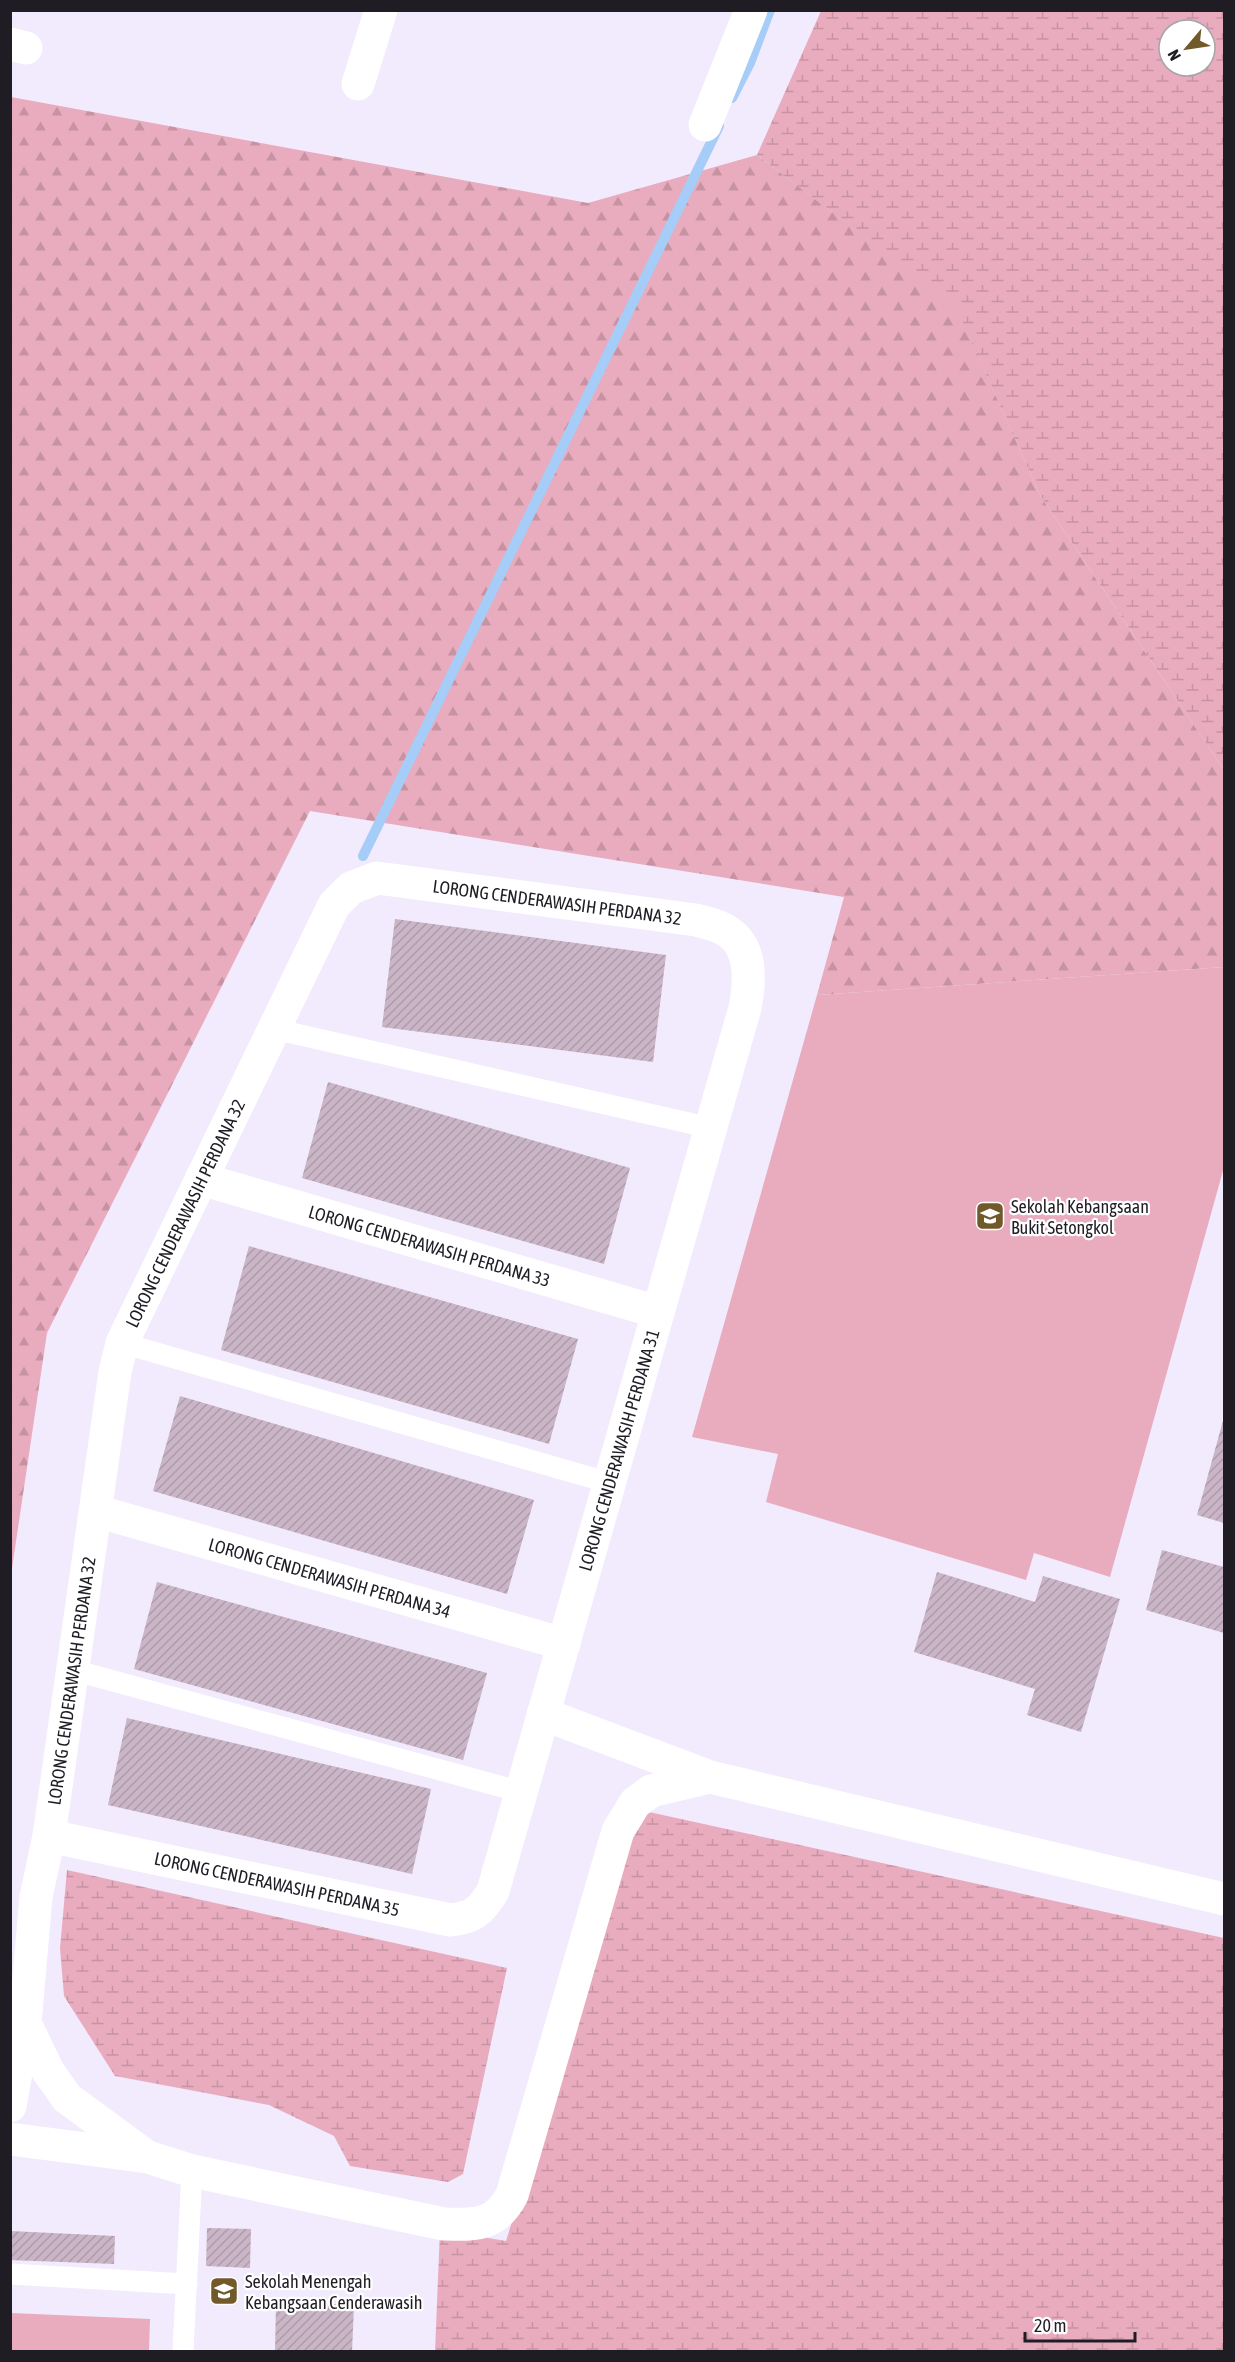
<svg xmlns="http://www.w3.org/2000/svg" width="1235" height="2362" viewBox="0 0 1235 2362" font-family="'Asap Condensed',sans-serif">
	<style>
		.forest { fill: url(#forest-firs) }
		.wetland { fill: url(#wetland-marsh); fill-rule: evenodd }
		.pitch { fill: #e8acbe }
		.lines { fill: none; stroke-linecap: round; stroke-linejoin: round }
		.stream { stroke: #a5cdf7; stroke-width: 10 }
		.building { fill: url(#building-hatch) }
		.service { stroke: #fff; stroke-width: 21 }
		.minor { stroke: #fff; stroke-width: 33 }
		.labels { text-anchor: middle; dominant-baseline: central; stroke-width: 4.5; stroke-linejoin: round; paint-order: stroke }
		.street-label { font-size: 18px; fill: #1f1c24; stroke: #fff }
		.poi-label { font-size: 18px; fill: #1f1c24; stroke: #fff; text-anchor: start }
	</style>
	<defs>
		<pattern id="forest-firs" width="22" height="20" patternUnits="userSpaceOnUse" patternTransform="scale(1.5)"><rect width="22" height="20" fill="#e8acbe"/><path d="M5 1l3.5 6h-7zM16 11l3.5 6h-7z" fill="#c793a3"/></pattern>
		<pattern id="wetland-marsh" width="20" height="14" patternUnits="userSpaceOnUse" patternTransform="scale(1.5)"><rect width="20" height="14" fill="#e8acbe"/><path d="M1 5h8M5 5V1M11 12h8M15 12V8" fill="none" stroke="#c793a3"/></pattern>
		<pattern id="building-hatch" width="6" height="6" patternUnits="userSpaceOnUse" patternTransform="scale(1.5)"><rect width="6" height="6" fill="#cab5c6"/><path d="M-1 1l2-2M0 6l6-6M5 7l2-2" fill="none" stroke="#ad9baa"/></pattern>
	</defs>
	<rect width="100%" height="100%" fill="#f2eafd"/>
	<!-- forest -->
	<path class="forest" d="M11,97L588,203L757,155L956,306L1040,495L1224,770V967L817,995L844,897L310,811L47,1333L11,1575Z"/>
	<!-- wetland -->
	<path class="wetland" d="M821,11H1224V770L1040,495L956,307L757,155ZM1169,30H1205V66H1169Z
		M640,1810L1224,1938V2351L435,2352L440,2230L506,2241Z
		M67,1870L507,1968L463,2174L448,2182L350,2166L334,2136L269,2105L115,2076L64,1996L60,1948Z"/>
	<!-- pitch -->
	<path class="pitch" d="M1224,967V1167L1110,1577L1034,1553L1026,1580L766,1502L778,1454L692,1437L817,995Z
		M11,2313L150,2319L149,2351H11Z"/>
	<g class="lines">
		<!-- stream -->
		<path class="stream" d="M732,98L750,63L770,10
			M363,856L719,126"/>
	</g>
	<!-- building -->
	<path class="building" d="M395,919L666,955L653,1062L382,1027Z
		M328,1082L630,1168L604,1264L302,1178Z
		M249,1246L578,1339L549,1444L221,1350Z
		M180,1396L534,1500L507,1594L153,1491Z
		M1224,1417V1523L1197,1515Z
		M1162,1550L1224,1567V1633L1146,1610Z
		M937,1572L1035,1602L1043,1576L1120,1599L1081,1732L1027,1715L1035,1689L914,1652Z
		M157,1582L487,1673L463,1760L134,1669Z
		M127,1718L431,1789L412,1874L108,1805Z
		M207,2228L251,2229L250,2268L206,2266Z
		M10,2231L115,2236L114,2264L10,2260Z
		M276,2302L354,2305L352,2352H275Z"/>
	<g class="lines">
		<!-- service -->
		<path class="service" d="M274,1029L711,1128
			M122,1343L610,1483
			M73,1670L521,1792
			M10,2274L187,2284
			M183,2352L192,2171"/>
		<!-- minor -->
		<g class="minor">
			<path d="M10,44L26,48"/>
			<path d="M358,84L381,10"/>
			<path d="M705,125L751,10"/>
			<path id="s1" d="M201,1179L658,1312"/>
			<path id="s2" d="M96,1511L564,1644"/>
			<path d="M543,1714L710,1777"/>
			<path d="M25,2023L48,2071L67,2098L146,2156"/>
			<path id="s3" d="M10,2106L25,2023L36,1897L49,1836L115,1372L122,1343L334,905L351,888L377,878L696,920C706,923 718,925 727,931C753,947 750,982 745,1008L493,1891C481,1911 473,1918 450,1920L49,1836"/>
			<path d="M10,2139L148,2157L192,2171L444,2224C475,2225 496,2226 512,2195L618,1831L635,1803L651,1791L710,1777L1224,1899"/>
		</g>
	</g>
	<!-- icons -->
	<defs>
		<g id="school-square" transform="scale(1.5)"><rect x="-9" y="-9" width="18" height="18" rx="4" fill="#715929" stroke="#fff"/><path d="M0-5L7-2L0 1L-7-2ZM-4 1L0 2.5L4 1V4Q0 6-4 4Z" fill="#fff"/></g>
	</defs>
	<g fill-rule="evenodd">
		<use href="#school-square" x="990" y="1216"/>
		<use href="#school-square" x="224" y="2291"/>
	</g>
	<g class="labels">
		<!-- street labels -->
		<g class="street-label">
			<text stroke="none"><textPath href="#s3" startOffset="1492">LORONG CENDERAWASIH PERDANA 32</textPath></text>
			<text stroke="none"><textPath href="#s3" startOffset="916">LORONG CENDERAWASIH PERDANA 32</textPath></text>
			<text stroke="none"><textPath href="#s1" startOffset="238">LORONG CENDERAWASIH PERDANA 33</textPath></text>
			<text transform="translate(619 1450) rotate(-74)">LORONG CENDERAWASIH PERDANA 31</text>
			<text stroke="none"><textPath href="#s2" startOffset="243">LORONG CENDERAWASIH PERDANA 34</textPath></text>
			<text stroke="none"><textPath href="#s3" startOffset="430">LORONG CENDERAWASIH PERDANA 32</textPath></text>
			<text transform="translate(277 1884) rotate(12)">LORONG CENDERAWASIH PERDANA 35</text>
		</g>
		<!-- poi labels -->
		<g class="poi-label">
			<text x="1011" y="1206">Sekolah Kebangsaan<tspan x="1011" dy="21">Bukit Setongkol</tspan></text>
			<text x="245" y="2281">Sekolah Menengah<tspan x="245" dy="21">Kebangsaan Cenderawasih</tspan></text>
		</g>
	</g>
	<!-- border -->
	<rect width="1235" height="2362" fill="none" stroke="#1f1c24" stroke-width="24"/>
	<!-- north arrow -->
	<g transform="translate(1187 48) rotate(241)"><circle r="28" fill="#ffffff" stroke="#a5a4a7" stroke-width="1.5"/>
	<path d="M0-4.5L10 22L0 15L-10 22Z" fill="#715929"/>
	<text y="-9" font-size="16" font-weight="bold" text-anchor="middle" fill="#1f1c24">N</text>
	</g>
	<!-- scale -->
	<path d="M1025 2332v9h110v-9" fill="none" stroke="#1f1c24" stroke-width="3"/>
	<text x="1034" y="2332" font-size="18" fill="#1f1c24" stroke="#ffffff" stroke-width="4.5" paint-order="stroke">20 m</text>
</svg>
